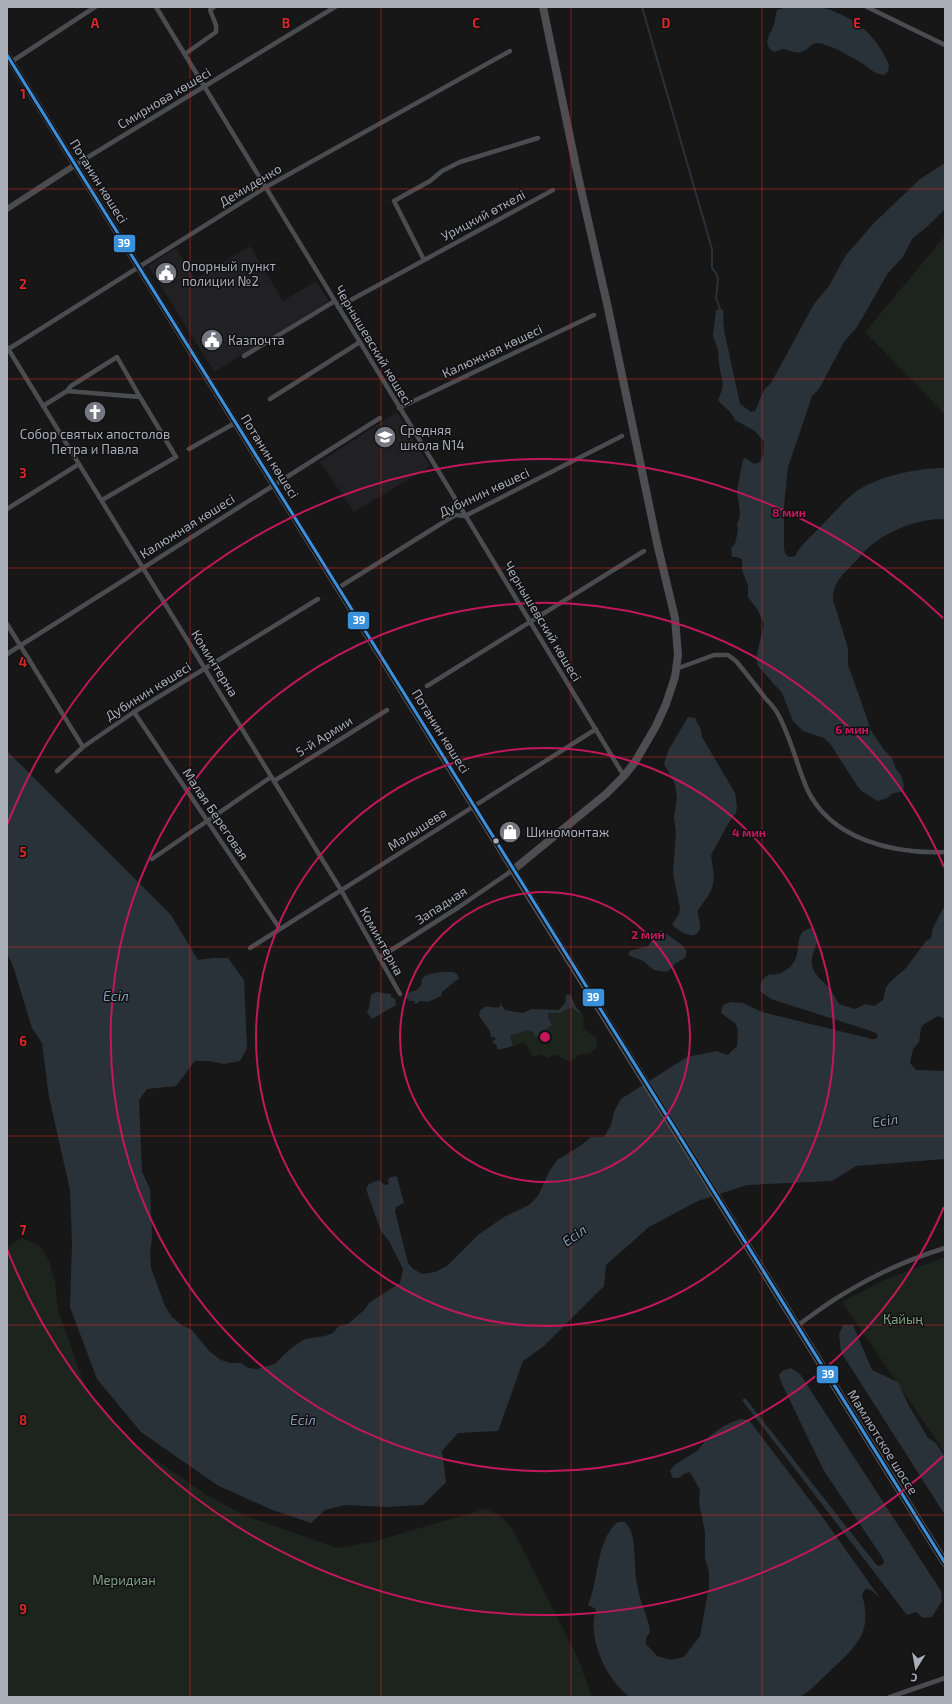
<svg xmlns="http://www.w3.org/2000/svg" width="952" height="1704" viewBox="0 0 952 1704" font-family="'Exo 2',sans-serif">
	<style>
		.built { fill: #212123 }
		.green { fill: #1d241e }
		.water { fill: #2a3239 }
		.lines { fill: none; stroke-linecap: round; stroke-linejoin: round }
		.stream { stroke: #2a3239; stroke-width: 2 }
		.minor { stroke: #4b4c50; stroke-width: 4.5 }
		.tertiary { stroke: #4b4c50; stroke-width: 6 }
		.secondary { stroke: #4a4a4e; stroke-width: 7 }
		.trunk { stroke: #4e4e52; stroke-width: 8 }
		.bus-1-casing { stroke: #111113; stroke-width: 6 }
		.bus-1 { stroke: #3a90db; stroke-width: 3 }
		.grid { fill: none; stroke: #d62828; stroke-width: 1; stroke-opacity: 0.55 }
		.ring { fill: none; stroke: #c2185b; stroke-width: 2 }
		.bus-dot { fill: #a8adb8; stroke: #111113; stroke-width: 1.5 }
		.labels { text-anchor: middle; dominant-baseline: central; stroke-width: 3; stroke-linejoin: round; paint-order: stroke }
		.street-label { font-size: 13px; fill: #a8adb8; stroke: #111113 }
		.poi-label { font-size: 13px; fill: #a8adb8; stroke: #111113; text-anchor: start }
		.park-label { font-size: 13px; fill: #7fa381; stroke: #111113 }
		.water-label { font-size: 14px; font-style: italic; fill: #7f9bb3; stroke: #111113 }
		.grid-label { font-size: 13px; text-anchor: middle; font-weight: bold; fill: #d62828; stroke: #111113; stroke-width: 3; stroke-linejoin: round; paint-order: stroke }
		.centre { fill: #c2185b; stroke: #111113; stroke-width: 2 }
		.ring-label { font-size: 12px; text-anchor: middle; font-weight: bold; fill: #c2185b; stroke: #111113; stroke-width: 3; stroke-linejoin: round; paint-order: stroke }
		.line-badge { stroke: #111113; stroke-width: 1.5 }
		.badge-label { font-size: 11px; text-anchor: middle; font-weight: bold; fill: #fff }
	</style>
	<rect width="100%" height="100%" fill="#171717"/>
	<!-- built -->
	<path class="built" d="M250,246L283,301L316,281L329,301L214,372L148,266L176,248L195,279Z
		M397,412L430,466L354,512L320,462Z"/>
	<!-- green -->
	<path class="green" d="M945,236V414L865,332Z
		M572,1007L577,1013L582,1014L584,1018L583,1027L597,1039L596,1048L589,1054C582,1055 578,1052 574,1060C568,1062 562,1059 557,1055H553L549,1058L541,1054L537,1056H532L526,1044L521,1043L513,1046L510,1036L527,1030L541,1032L549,1028L550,1020L548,1017L547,1013C559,1014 563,1011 572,1007Z
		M22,1238L40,1246L49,1261L55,1282L58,1310L86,1389L130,1442L208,1496L244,1515L337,1548L372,1542L485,1509L500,1515L513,1530L577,1656L592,1697H7V1247Z
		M945,1257V1453L842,1302L884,1280Z"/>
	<!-- water -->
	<path class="water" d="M787,7C800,7 814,6 827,9C852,17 874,33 885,57C888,62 890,65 888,71L884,75C875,74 871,70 865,65C853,58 839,49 826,45C808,39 813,49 801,52C794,54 790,50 783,49L774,52C762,45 769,36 773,27C776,21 775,15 777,10Z
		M945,163V209L930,224L912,239L903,257L888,273L857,327L844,342L819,389L812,396L788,467L784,506V548C785,555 788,559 795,556C801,544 812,536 821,526C832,515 842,503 854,493C877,476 917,468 945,468V519C920,518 890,530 870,546C864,551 859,558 853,564C842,575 833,583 833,600L848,648V665L867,718L870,729L884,750L892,758L896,769L901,775L904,785L903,792L893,793L887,798L878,801L863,792L858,787L831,745L824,738L803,731L793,721L782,693L758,666L756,658L764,624L757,609L748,597V586L742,570V559L737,557H732L731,548L735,544L738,530L737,525L740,515L739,505L737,491L743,459L746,458L754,464L760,462L763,456L764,442L755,431L735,420C731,410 724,408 718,400L722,390L723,384L719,364L718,350L713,336L716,310L720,309L723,310L724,330L740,404L751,412L755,411L764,390L771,383L814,304L829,286L846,255L875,222L920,179Z
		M688,717L695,718L701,730L702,737L735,793L737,806L736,813L728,824L711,855L714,878L712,888L708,896L698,910C697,916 701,922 700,928C697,943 677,931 672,924L679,914L680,908L673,873L676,833L674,817L677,797L675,784L664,764L668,751Z
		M7,751L171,915L198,960L213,958H228L244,980L247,1048L240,1061L224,1064L209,1061H195L176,1086L147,1089L139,1100L142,1172L150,1189L152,1237L150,1253L151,1268L165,1306L172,1317L183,1326L191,1329L210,1352L221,1360L230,1363H241L248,1368L257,1369L275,1364L290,1349L305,1339L325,1336L333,1333L339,1326L348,1324L364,1310L370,1302L400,1283L403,1269L389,1241L381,1231L366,1189L369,1184L379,1180L384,1185L389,1184L388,1181L389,1178L395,1176L397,1177L404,1203L396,1207L395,1211L408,1263L413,1269L422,1274L435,1272L447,1266L478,1235L504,1217L529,1205L538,1196L549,1172L557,1160L580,1146L591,1137H604L611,1125L614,1112L621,1099L687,1057L716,1051L728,1055L737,1046L738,1030L735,1023L721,1013L723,1005L731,1002L743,1003L762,1012L872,1039H876L878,1035L874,1032L771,999L761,992C759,984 762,979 768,975C771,974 774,975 777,974C780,974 783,972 786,970C807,957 789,933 811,928C826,938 809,952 812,965C814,976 823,980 829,988C833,993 836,999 839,1004L855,1009L865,1004L874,1006L883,1000L886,987L890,982L906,968L926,941L931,938L933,928L945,905V1019L938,1016L924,1024L921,1028L919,1042L913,1049L910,1063L916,1070L945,1071V1159L856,1166L832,1181L747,1185L698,1201L649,1227L606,1265L604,1286L544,1346L523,1361L498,1431L458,1433L442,1451L446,1482L423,1505L387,1507L345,1505L325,1510L311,1523L270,1509L217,1485L141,1432L97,1379L70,1307L72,1244L70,1190L49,1097L42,1043L32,1028L14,969L7,953Z
		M661,930L682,945L687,951L685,958L676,963L667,972L654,970L643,961L630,956L628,954L630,951L648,946L658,932Z
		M453,972L457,974L459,978L442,992L441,996L428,1002L420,1001L416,1004L413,1001H409L405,995C409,991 416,992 419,988C422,985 421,982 422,979C426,972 445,972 453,972Z
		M376,992L391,994V997L395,999L396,1005L372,1019L367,1012L369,1008L371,995Z
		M570,994L576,1007L582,1014L578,1013L572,1007L560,1013H548V1017L552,1025C551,1026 538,1036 536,1037L533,1032L527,1030L510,1036L513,1046L498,1050L496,1044H493V1041L496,1039L494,1037H491L490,1031L479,1016L480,1010C482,1010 483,1008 485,1007C489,1005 495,1009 500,1007V1003L505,1010L523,1013L532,1009L559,1010L565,1003L566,995Z
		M843,1325H853L872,1370L898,1382L908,1404L928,1438L936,1443L945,1457V1515L841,1352L839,1334Z
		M791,1368L800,1374L941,1591L942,1601L932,1617L923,1618L916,1612L907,1615L742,1400L745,1398L875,1563L878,1566L882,1565L884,1562L882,1557L824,1471L782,1384L779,1375L782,1371Z
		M741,1419L749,1420L821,1515L880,1598L871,1590L865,1589L862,1595C874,1635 853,1649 828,1673C819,1681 811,1691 800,1697H629C625,1693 621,1690 618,1686C601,1667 588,1633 596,1609L588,1605C599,1580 596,1539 618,1522H625C638,1534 633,1566 637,1584C639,1598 645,1611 649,1625L650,1632L646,1638V1644L657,1656L670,1660L684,1657L700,1636L709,1586V1572L705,1558V1532L699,1503L700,1490L690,1472L684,1474L679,1478H673L670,1471C677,1460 688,1458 698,1450C701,1447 703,1443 706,1440C716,1430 727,1423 741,1419Z"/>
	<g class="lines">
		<!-- stream -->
		<path class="stream" d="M642,7L712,249V268L716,273L718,279L716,298L720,309"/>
		<!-- minor -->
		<path class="minor" d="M156,7L624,776
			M867,7L945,45
			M185,54L216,32V25L210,10L214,7
			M11,62L95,7
			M75,165L335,7
			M424,260L394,201L430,181L442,171L460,162L538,138
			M338,307L553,190
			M7,347L341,890L400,994
			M7,350L266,187L510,51
			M244,356L335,301
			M67,391L71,386L117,357L140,397
			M270,399L360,342
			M43,406L67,391L140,397L176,457L102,500
			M399,408L594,315
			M189,449L235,423
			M7,509L79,464
			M338,588L455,515L465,516L622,436
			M7,624L83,747
			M7,654L380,418
			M676,669L714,655H728L736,661C746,673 756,686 766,699C771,704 776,710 779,716C791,739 797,765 807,789C831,840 894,854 945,852
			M427,686L644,551
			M134,712L280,929
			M57,771L83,747L134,712L318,599
			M274,781L387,710
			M152,859L271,777
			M250,948L596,729
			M379,958L459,907L513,870
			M797,1326C811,1316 825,1305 840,1296C872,1276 909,1259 945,1248
			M890,1697L945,1678"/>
		<!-- tertiary -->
		<path class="tertiary" d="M7,209L75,165"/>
		<!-- secondary -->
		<path class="secondary" d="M7,55L513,870"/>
		<!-- trunk -->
		<path class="trunk" d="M543,7L578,176L608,308L657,543L675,618L678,655L675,677L666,704L656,726L635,762L624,776L606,794L513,870L945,1563"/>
		<!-- bus-1 casing -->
		<g class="bus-1-casing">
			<path id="bus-1" d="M7,55L945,1563"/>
		</g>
		<!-- bus-1 -->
		<use href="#bus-1" class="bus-1"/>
	</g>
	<!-- grid -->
	<path class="grid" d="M190,7V1697M381,7V1697M571,7V1697M762,7V1697M7,189H945M7,379H945M7,568H945M7,757H945M7,947H945M7,1136H945M7,1325H945M7,1515H945"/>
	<!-- distance rings -->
	<g class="ring">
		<circle cx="545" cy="1037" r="145"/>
		<circle cx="545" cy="1037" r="289"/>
		<path d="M944 1207A434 434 0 1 1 944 867"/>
		<path d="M943 1456A578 578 0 0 1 7 1249M7 825A578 578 0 0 1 943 618"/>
	</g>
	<!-- icons -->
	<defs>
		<g id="civic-disc" transform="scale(1.15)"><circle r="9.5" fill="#757880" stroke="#111113"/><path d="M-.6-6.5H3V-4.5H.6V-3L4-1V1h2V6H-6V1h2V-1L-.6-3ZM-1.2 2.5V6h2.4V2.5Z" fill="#fff"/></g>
		<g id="church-disc" transform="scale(1.15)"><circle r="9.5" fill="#757880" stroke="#111113"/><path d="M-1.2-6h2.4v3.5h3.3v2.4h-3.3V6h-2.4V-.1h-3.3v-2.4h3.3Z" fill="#fff"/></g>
		<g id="school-disc" transform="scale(1.15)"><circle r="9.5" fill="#757880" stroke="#111113"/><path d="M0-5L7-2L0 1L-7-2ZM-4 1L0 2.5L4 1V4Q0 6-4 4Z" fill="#fff"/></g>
		<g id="shop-disc" transform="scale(1.15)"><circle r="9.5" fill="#757880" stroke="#111113"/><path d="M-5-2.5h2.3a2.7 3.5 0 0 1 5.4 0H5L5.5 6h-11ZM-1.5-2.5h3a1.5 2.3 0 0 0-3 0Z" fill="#fff"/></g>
	</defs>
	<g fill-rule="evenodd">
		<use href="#civic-disc" x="166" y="273"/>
		<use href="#civic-disc" x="212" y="340"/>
		<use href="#church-disc" x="95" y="412"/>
		<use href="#school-disc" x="385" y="437"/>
		<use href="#shop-disc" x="510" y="832"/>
	</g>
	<!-- markers -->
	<circle class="bus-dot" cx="496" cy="841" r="3.5"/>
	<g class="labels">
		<!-- street labels -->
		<g class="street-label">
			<text transform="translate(164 98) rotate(-31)">Смирнова көшесі</text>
			<text transform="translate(99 181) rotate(58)">Потанин көшесі</text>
			<text transform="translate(250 185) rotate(-31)">Демиденко</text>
			<text transform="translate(483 215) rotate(-28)">Урицкий өткелі</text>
			<text transform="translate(374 345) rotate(59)">Чернышевский көшесі</text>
			<text transform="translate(492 351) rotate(-25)">Калюжная көшесі</text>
			<text transform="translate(270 456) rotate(58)">Потанин көшесі</text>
			<text transform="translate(484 492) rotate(-25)">Дубинин көшесі</text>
			<text transform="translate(187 526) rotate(-32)">Калюжная көшесі</text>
			<text transform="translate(543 621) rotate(59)">Чернышевский көшесі</text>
			<text transform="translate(215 663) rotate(58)">Коминтерна</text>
			<text transform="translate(148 691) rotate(-32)">Дубинин көшесі</text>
			<text transform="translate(441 731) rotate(58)">Потанин көшесі</text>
			<text transform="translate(324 736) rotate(-32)">5-й Армии</text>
			<text transform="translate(216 814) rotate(56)">Малая Береговая</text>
			<text transform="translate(417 829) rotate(-33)">Малышева</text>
			<text transform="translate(441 905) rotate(-33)">Западная</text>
			<text transform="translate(382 941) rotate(61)">Коминтерна</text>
			<text transform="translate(883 1442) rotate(58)">Мамлютское шоссе</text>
		</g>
		<!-- poi labels -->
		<g class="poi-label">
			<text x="182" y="266">Опорный пункт<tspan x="182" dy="15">полиции №2</tspan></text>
			<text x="228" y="340">Казпочта</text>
			<text x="400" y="430">Средняя<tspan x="400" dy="15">школа N14</tspan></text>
			<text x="95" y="434" text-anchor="middle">Собор святых апостолов<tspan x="95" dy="15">Петра и Павла</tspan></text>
			<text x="526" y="832">Шиномонтаж</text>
		</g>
		<!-- park labels -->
		<g class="park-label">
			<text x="903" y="1319">Қайың</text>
			<text x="124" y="1580">Меридиан</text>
		</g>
		<!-- water labels -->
		<g class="water-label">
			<text x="116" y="995">Есіл</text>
			<text transform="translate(885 1120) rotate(-9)">Есіл</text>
			<text transform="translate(574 1235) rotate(-36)">Есіл</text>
			<text x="303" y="1419">Есіл</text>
		</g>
	</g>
	<g class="grid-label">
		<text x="95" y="28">A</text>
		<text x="286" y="28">B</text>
		<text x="476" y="28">C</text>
		<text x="666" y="28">D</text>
		<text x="857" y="28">E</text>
		<text x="23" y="99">1</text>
		<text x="23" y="289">2</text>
		<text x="23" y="478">3</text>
		<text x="23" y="667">4</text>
		<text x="23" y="857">5</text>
		<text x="23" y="1046">6</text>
		<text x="23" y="1235">7</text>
		<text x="23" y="1425">8</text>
		<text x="23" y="1614">9</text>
	</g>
	<circle cx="545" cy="1037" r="6" class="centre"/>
	<g class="ring-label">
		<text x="789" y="517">8 мин</text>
		<text x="852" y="734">6 мин</text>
		<text x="749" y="837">4 мин</text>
		<text x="648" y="939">2 мин</text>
	</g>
	<g class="line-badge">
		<rect x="113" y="234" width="23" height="19" rx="4" fill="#3a90db"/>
		<rect x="347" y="611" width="23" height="19" rx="4" fill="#3a90db"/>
		<rect x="582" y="988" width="23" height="19" rx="4" fill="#3a90db"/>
		<rect x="816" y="1365" width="23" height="19" rx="4" fill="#3a90db"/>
	</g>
	<g class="badge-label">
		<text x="124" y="247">39</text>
		<text x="359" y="624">39</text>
		<text x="593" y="1001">39</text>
		<text x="828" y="1378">39</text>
	</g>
	<!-- border -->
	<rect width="952" height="1704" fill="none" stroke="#a8adb8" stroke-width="16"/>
	<!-- north arrow -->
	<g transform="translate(916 1668) rotate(191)" stroke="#111113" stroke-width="3" paint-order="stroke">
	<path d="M0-3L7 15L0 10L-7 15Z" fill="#a8adb8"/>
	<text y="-6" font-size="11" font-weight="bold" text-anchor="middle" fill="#a8adb8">С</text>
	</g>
</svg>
